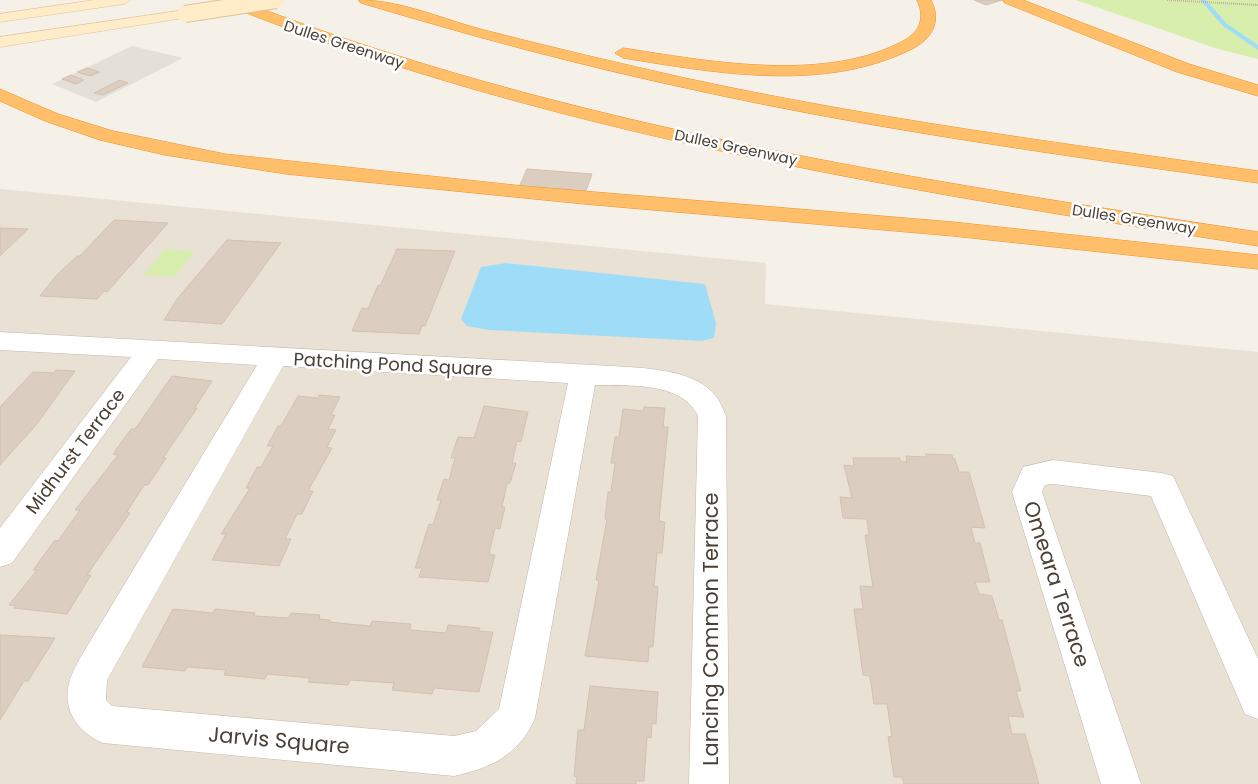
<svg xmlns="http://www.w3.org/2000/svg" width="1258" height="784" viewBox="0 0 1258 784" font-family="Poppins,sans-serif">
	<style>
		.residential { fill: #eae1d5 }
		.industrial { fill: #e5dfd9 }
		.green { fill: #d7eead }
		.water { fill: #9fdcf8 }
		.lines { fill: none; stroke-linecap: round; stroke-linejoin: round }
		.stream { fill: #9fdcf8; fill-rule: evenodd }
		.building { fill: #dbcdbf; stroke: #d4c1ae }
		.minor-casing { stroke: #c2b7a9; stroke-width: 1 }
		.secondary-casing { stroke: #ddc395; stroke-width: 1 }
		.motorway-casing { stroke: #ed922a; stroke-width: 1 }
		.path { stroke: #c5b199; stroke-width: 2; stroke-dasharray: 1 1; stroke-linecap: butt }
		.minor { fill: #fff; fill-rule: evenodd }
		.secondary { fill: #ffecc8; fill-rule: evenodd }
		.motorway { fill: #ffbe69; fill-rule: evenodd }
		.secondary-bridge-casing { stroke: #ddc395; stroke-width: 18; stroke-linecap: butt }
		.secondary-bridge { stroke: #ffecc8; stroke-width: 16 }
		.labels { text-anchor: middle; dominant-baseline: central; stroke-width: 5; stroke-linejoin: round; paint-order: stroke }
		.far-street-label { font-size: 15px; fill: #4a4036; stroke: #fff }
		.street-label { font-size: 18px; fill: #4a4036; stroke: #fff }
		.near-street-label { font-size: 21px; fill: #4a4036; stroke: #fff }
	</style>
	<rect width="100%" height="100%" fill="#f5f0e8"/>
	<!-- residential -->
	<path class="residential" d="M0,189L766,263L765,304L1258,352V784H0Z"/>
	<!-- industrial -->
	<path class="industrial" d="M132,46L183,58L96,102L52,84Z"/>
	<!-- green -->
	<path class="green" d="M1076,0H1258V59L1218,49Z
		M165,249L195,251L175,276L144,275Z"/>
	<!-- water -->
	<path class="water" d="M506,263L705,284L716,323L714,338L702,341L489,330L467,326L461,319L481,267Z"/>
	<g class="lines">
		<!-- stream -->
		<path class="stream" d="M1200,0H1206L1227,24L1258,45V50L1223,26Z"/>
	</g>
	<!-- building -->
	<path class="building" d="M974,0H1002L986,5Z
		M87,68L100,72L90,76L77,72Z
		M71,75L84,80L76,84L62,79Z
		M120,80L128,83L103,95L94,93Z
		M527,169L592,174L582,202L515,196Z
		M114,220L168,223L107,292L104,291L97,299L40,296L56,276L77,256H80Z
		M0,228L28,229L0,256Z
		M227,240L281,243L222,324L164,320L177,299Z
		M397,249L455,251L425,326H422L419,334L352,331L362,308L368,309L378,285L380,286Z
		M56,370L75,371L36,425L0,465V407L33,372L53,373Z
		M172,376L212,381L194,409L197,408L163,458H166L148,485H144L127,512L130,513L87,575H91L67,614L14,608L16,606L9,605L37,570H33L55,540L58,541L80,510H75L118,455L113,454L131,429H135Z
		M319,395L340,397L331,415H335L328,429L336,430L327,447L332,448L308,491H313L302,514H297L285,539H291L279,566L212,560L226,534H221L250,488H246L257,467H261L273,446H267L278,426H281L298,396L318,398Z
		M484,406L528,412L521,442L517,441L512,463H516L510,483H507L502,507H505L500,529L495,528L489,554L495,555L488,582L419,577L422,568H415L429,524L433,525L441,500H437L444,479L449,480L455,458H451L458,437L474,438Z
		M644,407L665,408L663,427H668L659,521L665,522L662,553H657L654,586L658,587L653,647H649L648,662L585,656L599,581L596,580L607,519H605L608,492H611L615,463H611L615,437H619L623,409L643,411Z
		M926,454L952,455L953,459H955L959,472H969L985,528L971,527L975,543H980L990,582H975L979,594L992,596L999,620H1002L1021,691H1016L1024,717L1008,716L1012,734H1025L1039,784H904L902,777H894L888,737L892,736L887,704H874L870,676L863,675L854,609H863L860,586L873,587L865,535H869L867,519L843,518L840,497L852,498L844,465L854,466L853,458H900V461L907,462L906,456L926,457Z
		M173,609L213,613L215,609L255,613L254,616L289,618L291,613L320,615L319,619L330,620L329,622L370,626L372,621L411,624L410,630L446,633L448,625L480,628L478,631L493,632L479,692L434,688L432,694L392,690L394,683L350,680L348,685L308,682L310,678L267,674L265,679L224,675L226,670L187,667L185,671L142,667Z
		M0,635L55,638L28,681H24L0,720Z
		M590,686L658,692L656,724L652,723L651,738L647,737L644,781H636V784H576L577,777L574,776L578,730H584Z"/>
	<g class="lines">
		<!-- minor casing -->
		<g class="minor-casing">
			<path id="minor" d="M0,332L629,367C656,369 696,372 715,395C720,401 723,409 726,416L729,784H689L698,416C682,381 627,386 595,385L535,718C520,754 491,768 454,776L103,743C79,733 62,711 69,683C71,675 76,666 80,658L257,365L158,359L12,563L0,567V528L131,357L0,350ZM283,366L568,383L499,709L476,731L454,736L112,706L106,700L107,680Z
				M1053,460L1162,473L1173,476L1258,659V719L1245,714L1151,496L1053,484L1045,485L1042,492L1141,784H1101L1012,492L1023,467Z"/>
		</g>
		<!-- secondary casing -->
		<g class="secondary-casing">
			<path id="secondary" d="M94,0H131L124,4L0,22V14Z
				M185,10L192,14L190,17L0,47V37Z"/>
		</g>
		<!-- motorway casing -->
		<g class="motorway-casing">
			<path id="motorway" d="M219,0H239C561,126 917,180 1258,232V246C909,191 550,135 221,3Z
				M359,0C401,0 442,19 484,30C550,47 618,63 685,78C874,119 1067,144 1258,171V183C1070,156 881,131 695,90C582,66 471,36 361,3Z
				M917,0H931C942,21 932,39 912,49C824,93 716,73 623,58L615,53L623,48C706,61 819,82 897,44C917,35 927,22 917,0Z
				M1003,0H1023L1189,64L1258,85V96L1177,72L1005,3Z
				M0,89L58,114L113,131L225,154L523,186L953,222L1258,255V269L953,236L584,204L286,174L165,155L100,140L45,121L0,101Z"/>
		</g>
		<!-- path -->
		<path class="path" d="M1167,0L1258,5"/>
		<!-- minor -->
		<use href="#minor" class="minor"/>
		<!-- secondary -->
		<use href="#secondary" class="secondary"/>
		<!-- motorway -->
		<use href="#motorway" class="motorway"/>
		<!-- secondary-bridge casing -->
		<g class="secondary-bridge-casing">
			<path id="secondary-bridge" d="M185,14L276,0"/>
		</g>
		<!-- secondary-bridge -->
		<use href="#secondary-bridge" class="secondary-bridge"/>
	</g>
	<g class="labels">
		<!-- far-street labels -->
		<g class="far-street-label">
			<text transform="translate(344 44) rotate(18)">Dulles Greenway</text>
			<text transform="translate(736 147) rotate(12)">Dulles Greenway</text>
			<text transform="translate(1134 219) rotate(9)">Dulles Greenway</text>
		</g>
		<!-- street labels -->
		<g class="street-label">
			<text transform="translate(393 364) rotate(3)">Patching Pond Square</text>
			<text transform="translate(75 451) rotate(-53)">Midhurst Terrace</text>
		</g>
		<!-- near-street labels -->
		<g class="near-street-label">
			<text transform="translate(1057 584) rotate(72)">Omeara Terrace</text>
			<text transform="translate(710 629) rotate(-90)">Lancing Common Terrace</text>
			<text transform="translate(279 740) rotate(5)">Jarvis Square</text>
		</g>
	</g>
</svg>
